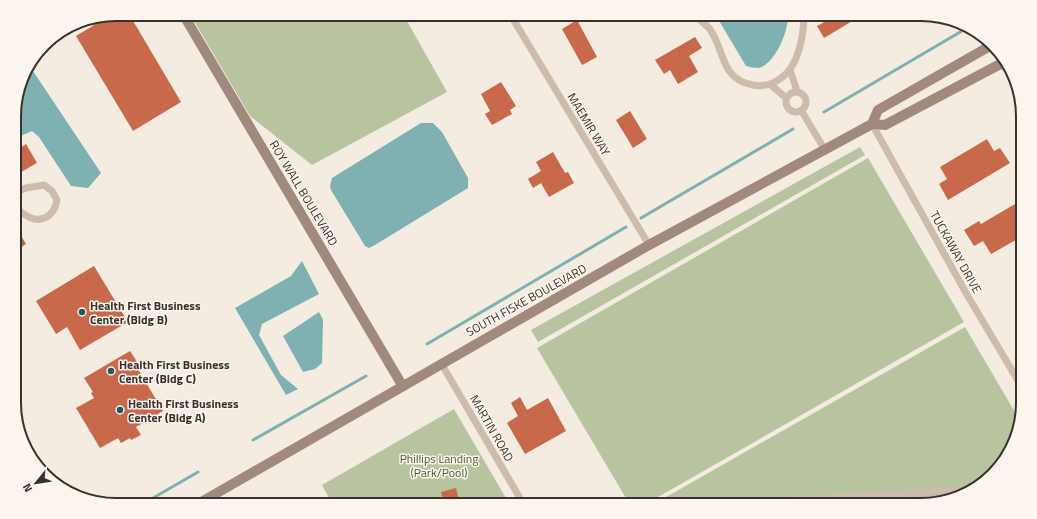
<svg xmlns="http://www.w3.org/2000/svg" width="1037" height="519" viewBox="0 0 1037 519" font-family="'Titillium Web',sans-serif">
	<style>
		.green { fill: #b8c4a0 }
		.water { fill: #7fb0b2 }
		.lines { fill: none; stroke-linecap: round; stroke-linejoin: round }
		.stream { stroke: #7fb0b2; stroke-width: 3 }
		.building { fill: #c8694b }
		.street { stroke: #cdbbac; stroke-width: 7 }
		.secondary { stroke: #a18a7d; stroke-width: 10 }
		.poi-dot { fill: #1f5a5e; stroke: #fbf5ee; stroke-width: 1.5 }
		.labels { text-anchor: middle; dominant-baseline: central; stroke-width: 3; stroke-linejoin: round; paint-order: stroke }
		.street-label { font-size: 12px; fill: #3b302b; stroke: #fbf5ee }
		.poi-label { font-size: 12px; font-weight: bold; fill: #3b302b; stroke: #fbf5ee; text-anchor: start }
		.park-label { font-size: 12px; fill: #4a5a2e; stroke: #fbf5ee }
		.rim { fill: none; stroke: #3b302b; stroke-width: 2 }
	</style>
	<rect width="100%" height="100%" fill="#f4ebe1"/>
	<!-- green -->
	<path class="green" d="M190,14H403L447,92L312,165L250,116Z
		M860,147L865,155L538,342L531,330Z
		M868,158L964,322L644,505H630L537,348Z
		M965,327L1019,419L1013,448L977,488L927,505H652Z
		M454,409L510,505H333L322,485Z"/>
	<!-- water -->
	<path class="water" d="M715,14H788C789,30 776,63 759,68C755,68 750,67 746,66Z
		M29,65L101,173L88,188L71,186L39,137L32,131L14,139C14,115 14,85 29,65Z
		M421,123H433L442,132L468,178V188L375,245L369,248L365,246L331,190L330,186L332,178Z
		M302,261L319,294L262,324L259,335L281,375L298,389L286,395L235,308L291,276Z
		M319,312L323,320L322,363L315,369L303,372L283,336Z"/>
	<g class="lines">
		<!-- stream -->
		<path class="stream" d="M824,112L967,28
			M641,218L793,129
			M427,344L626,227
			M253,440L366,376
			M141,505L198,472"/>
	</g>
	<!-- building -->
	<path class="building" d="M129,14L181,102L133,131L76,36L111,15Z
		M825,14H864L824,38L817,26L828,20Z
		M577,20L597,57L582,65L562,29Z
		M695,37L702,48L689,56L698,72L678,84L670,70L664,74L655,60Z
		M501,82L516,106L510,110L512,114L492,125L485,114L490,111L481,94Z
		M630,111L647,139L633,148L616,120Z
		M987,139L994,151L1000,148L1010,163L948,200L939,184L947,179L940,167Z
		M26,144L37,163L14,176V152Z
		M553,152L565,173L568,172L574,183L549,197L541,183L533,188L528,179L541,171L536,162Z
		M1022,200L1023,236L991,254L983,241L974,246L964,230L979,221L981,224Z
		M14,224L26,244L15,251Z
		M94,266L128,322L80,350L67,327L56,334L36,301Z
		M130,351L139,365L136,366L163,411L136,427L141,435L131,440L130,438L121,443L118,438L100,448L76,408L94,398L91,393L93,392L84,378Z
		M520,397L527,410L548,398L566,431L525,454L507,423L518,416L511,403Z
		M456,488L460,505H444L441,492Z"/>
	<g class="lines">
		<!-- street -->
		<path class="street" d="M510,14L649,245
			M692,14C698,18 704,23 709,28C725,48 719,79 753,85C763,87 773,84 781,78C799,66 804,34 804,14
			M790,70L797,91
			M770,84L786,98
			M786 102a10 10 0 1 1 20 0a10 10 0 1 1-20 0Z
			M801,110L825,150
			M872,124L966,293L1023,389
			M14,193L26,188L44,185L52,191L57,200C55,213 45,223 31,218C25,216 21,211 14,208
			M441,363L524,505
			M774,505L795,500L973,489"/>
		<!-- secondary -->
		<path class="secondary" d="M183,14L402,385
			M872,124L878,110L990,46
			M196,505L649,245L872,124L885,125L1006,61"/>
	</g>
	<!-- markers -->
	<g class="poi-dot">
		<circle cx="82" cy="312" r="4"/>
		<circle cx="111" cy="371" r="4"/>
		<circle cx="120" cy="410" r="4"/>
	</g>
	<g class="labels">
		<!-- street labels -->
		<g class="street-label">
			<text transform="translate(589 124) rotate(59)">MAEMIR WAY</text>
			<text transform="translate(304 193) rotate(59)">ROY WALL BOULEVARD</text>
			<text transform="translate(956 252) rotate(61)">TUCKAWAY DRIVE</text>
			<text transform="translate(526 300) rotate(-29)">SOUTH FISKE BOULEVARD</text>
			<text transform="translate(492 428) rotate(60)">MARTIN ROAD</text>
		</g>
		<!-- poi labels -->
		<g class="poi-label">
			<text x="90" y="305">Health First Business<tspan x="90" dy="14">Center (Bldg B)</tspan></text>
			<text x="119" y="364">Health First Business<tspan x="119" dy="14">Center (Bldg C)</tspan></text>
			<text x="128" y="403">Health First Business<tspan x="128" dy="14">Center (Bldg A)</tspan></text>
		</g>
		<!-- park labels -->
		<g class="park-label">
			<text x="439" y="458">Phillips Landing<tspan x="439" dy="14">(Park/Pool)</tspan></text>
		</g>
	</g>
	<!-- crop -->
	<path d="M0 0H1037V519H0ZM116 21H921A95 95 0 0 1 1016 116V403A95 95 0 0 1 921 498H116A95 95 0 0 1 21 403V116A95 95 0 0 1 116 21Z" fill="#fbf5ee" fill-rule="evenodd"/>
	<path class="rim" d="M116 21H921A95 95 0 0 1 1016 116V403A95 95 0 0 1 921 498H116A95 95 0 0 1 21 403V116A95 95 0 0 1 116 21Z"/>
	<!-- north arrow -->
	<g transform="translate(36 483) rotate(240)" stroke="#fbf5ee" stroke-width="3" paint-order="stroke">
	<path d="M0-3L7 15L0 10L-7 15Z" fill="#3b302b"/>
	<text y="-6" font-size="11" font-weight="bold" text-anchor="middle" fill="#3b302b">N</text>
	</g>
</svg>
